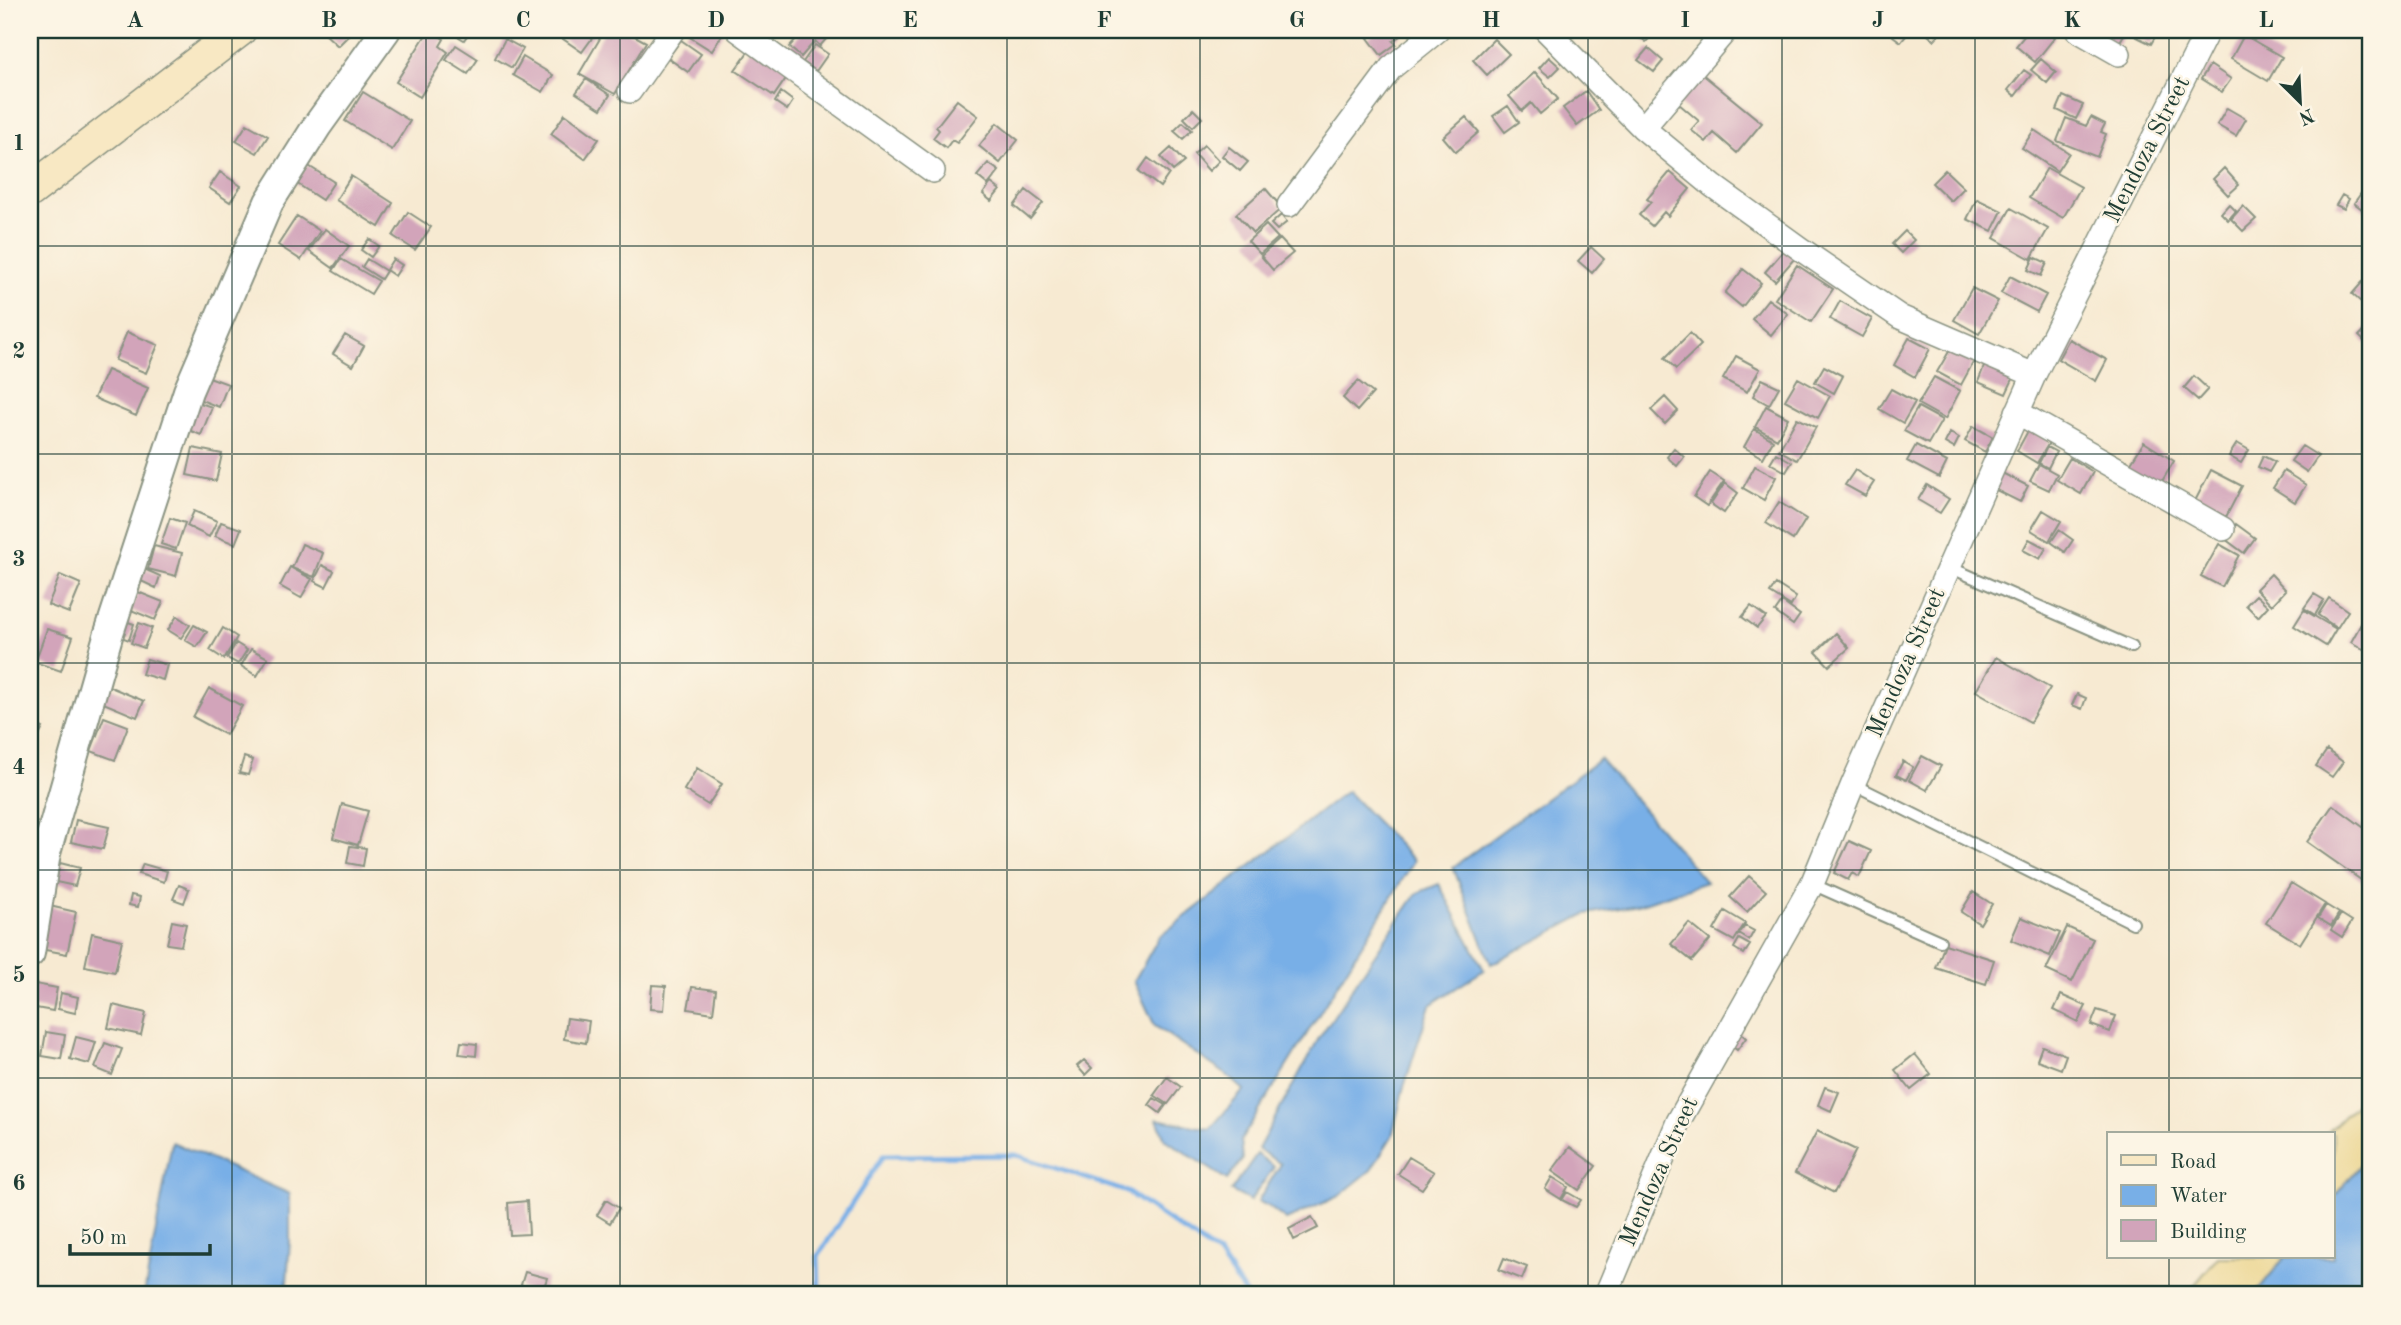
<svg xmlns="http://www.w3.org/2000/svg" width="2401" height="1325" viewBox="0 0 2401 1325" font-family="'Old Standard TT',serif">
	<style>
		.sand { fill: #eeda9e; stroke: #868c69; stroke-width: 2 }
		.water { fill: #78afe7; stroke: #4c768e; stroke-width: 2 }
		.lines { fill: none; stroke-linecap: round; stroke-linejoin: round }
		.stream { stroke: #78afe7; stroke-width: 5 }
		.building { fill: #d2a4ba }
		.service-casing { stroke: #8b9483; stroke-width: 14 }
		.minor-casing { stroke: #8b9483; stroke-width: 26 }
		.tertiary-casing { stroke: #8b9483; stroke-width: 32 }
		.secondary-casing { stroke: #8b9483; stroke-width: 35 }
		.service { stroke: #fff; stroke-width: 10 }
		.minor { stroke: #fff; stroke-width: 23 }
		.tertiary { stroke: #fff; stroke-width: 28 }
		.secondary { stroke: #f8e8c3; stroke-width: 32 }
		.grid { fill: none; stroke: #1f3d34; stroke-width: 2; stroke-opacity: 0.55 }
		.labels { text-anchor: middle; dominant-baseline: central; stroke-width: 5; stroke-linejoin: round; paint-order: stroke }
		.street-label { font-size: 24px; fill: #1f3d34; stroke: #fcf5e5 }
		.neatline { fill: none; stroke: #1f3d34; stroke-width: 2.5 }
		.grid-label { font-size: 23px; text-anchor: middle; font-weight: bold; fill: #1f3d34 }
	</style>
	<rect width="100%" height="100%" fill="#fcf5e5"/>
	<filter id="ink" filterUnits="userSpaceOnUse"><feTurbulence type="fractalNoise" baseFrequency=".0143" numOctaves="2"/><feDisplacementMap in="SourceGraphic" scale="14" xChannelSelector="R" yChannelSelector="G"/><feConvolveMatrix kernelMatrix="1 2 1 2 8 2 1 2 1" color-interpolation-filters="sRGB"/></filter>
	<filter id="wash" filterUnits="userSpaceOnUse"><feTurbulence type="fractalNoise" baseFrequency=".00686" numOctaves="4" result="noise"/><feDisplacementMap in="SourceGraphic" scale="28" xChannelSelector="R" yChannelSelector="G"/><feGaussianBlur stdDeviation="1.57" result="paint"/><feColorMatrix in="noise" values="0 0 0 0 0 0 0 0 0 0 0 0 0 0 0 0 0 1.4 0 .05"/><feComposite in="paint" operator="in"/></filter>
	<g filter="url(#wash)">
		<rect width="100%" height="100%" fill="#f7ead2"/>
		<!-- sand -->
		<path class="sand" d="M2371,1089V1153L2333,1198V1134H2326Z
			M2218,1257H2285L2254,1295H2186Z"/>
		<!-- water -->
		<path class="water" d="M1600,759L1706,882L1638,905L1586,914L1491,964L1453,867Z
			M1347,791L1414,861L1241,1140L1243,1159L1227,1180L1165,1139L1157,1119L1210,1129L1244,1090L1227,1075L1155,1026L1134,981L1159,937Z
			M1439,884L1484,970L1430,1005L1403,1090L1392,1136L1371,1170L1339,1196L1286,1220L1268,1206L1258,1201L1281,1164L1258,1149L1319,1038L1390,932L1417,893Z
			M172,1142L290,1194V1241L286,1295H144Z
			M2371,1153V1295H2254L2285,1257H2333V1198Z
			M1257,1154L1274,1167L1250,1201L1231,1191Z"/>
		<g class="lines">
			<!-- stream -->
			<path class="stream" d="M819,1295L818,1256L883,1156L1016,1155L1127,1192L1219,1255L1246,1295"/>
		</g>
		<g id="blocks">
			<!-- building -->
			<path class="building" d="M327,30H354L338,46L324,33Z
				M429,30L444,39L440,46L448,52L420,97L396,82Z
				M453,30H471L464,40L451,32Z
				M550,30H598L582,52Z
				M605,30H624L646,42L615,94L579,74Z
				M688,30H725L712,51L685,34Z
				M804,30H834L820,46L815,41L801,57L789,47Z
				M1379,30H1408L1393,41L1396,44L1381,55L1368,38Z
				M1631,30H1657L1646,42Z
				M1897,30H1911L1901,42L1893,36Z
				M1922,30H1943L1934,40Z
				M2029,30H2046L2055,37L2035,62L2016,46Z
				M2101,30H2119L2125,33L2118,45L2099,35Z
				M2123,30H2159L2151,44Z
				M2244,35L2282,57L2268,81L2231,59Z
				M505,39L523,49L512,68L495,58Z
				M1494,39L1509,54L1487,75L1473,60Z
				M681,40L701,54L688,72L668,58Z
				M456,45L478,59L468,74L446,60Z
				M753,45L791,71L774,96L735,70Z
				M815,45L828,54L816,71L803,62Z
				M1648,48L1663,61L1654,72L1638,60Z
				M523,57L553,75L543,92L513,75Z
				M1549,57L1560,67L1550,77L1539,68Z
				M2041,59L2056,72L2047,83L2031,70Z
				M2210,65L2231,79L2222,92L2201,79Z
				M1696,69L1762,123L1737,153L1714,133L1706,142L1691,130L1699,121L1672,98Z
				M2024,70L2031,75L2015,96L2008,90Z
				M1535,72L1558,99L1540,114L1531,103L1522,111L1509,96Z
				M586,79L610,95L601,109L576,93Z
				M1586,91L1599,110L1577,126L1563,108Z
				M363,92L410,121L392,150L345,121Z
				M781,92L793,101L787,110L775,102Z
				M2063,96L2083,105L2076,119L2057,110Z
				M957,100L978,116L957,143L952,140L946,148L933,138L939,130L936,127Z
				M1508,106L1519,122L1505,132L1493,116Z
				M2227,108L2246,119L2236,136L2217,125Z
				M1193,109L1202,118L1193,127L1184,118Z
				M565,114L599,139L585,159L551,134Z
				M1466,117L1479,132L1456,152L1443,137Z
				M2091,117L2105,124L2101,132L2106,134L2097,157L2057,141L2066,118L2086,126Z
				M1183,122L1192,130L1183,139L1174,131Z
				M997,123L1018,140L1000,163L979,146Z
				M247,124L268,136L257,153L236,141Z
				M2034,130L2069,153L2057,171L2022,148Z
				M1204,145L1219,161L1209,171L1194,154Z
				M1229,147L1248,162L1240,171L1222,156Z
				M1171,148L1184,162L1173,171L1161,157Z
				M1148,158L1169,174L1160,187L1139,171Z
				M988,163L999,171L988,185L977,176Z
				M307,165L334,182L322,200L296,183Z
				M2047,168L2081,187L2063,218L2029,198Z
				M2224,168L2239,185L2228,195L2213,179Z
				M1945,170L1964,188L1951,201L1932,183Z
				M220,172L241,186L230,202L209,188Z
				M1670,172L1690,189L1668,216L1664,212L1652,226L1639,215L1651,202L1647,199Z
				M351,176L393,203L379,227L336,200Z
				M991,183L1000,190L991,201L983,194Z
				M1265,188L1282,208L1253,233L1236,214Z
				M1026,190L1043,203L1030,219L1014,206Z
				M2362,192L2371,199L2370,215L2354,203Z
				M2342,195L2349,199L2344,209L2336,205Z
				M1977,199L2002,211L1992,231L1967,219Z
				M2229,204L2236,211L2228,220L2221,213Z
				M2243,206L2256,219L2243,231L2231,219Z
				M2011,208L2048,229L2031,259L1994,238Z
				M408,212L431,227L415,250L393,236Z
				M1281,215L1287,222L1277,230L1271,224Z
				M297,216L320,231L301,260L278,245Z
				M1266,225L1278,238L1260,254L1248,241Z
				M325,229L349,246L333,268L309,251Z
				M1905,231L1914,240L1901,253L1892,244Z
				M369,239L379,246L371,257L361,250Z
				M1280,239L1293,253L1273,270L1261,256Z
				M1591,247L1604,259L1592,273L1578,261Z
				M1784,250L1794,259L1775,281L1765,272Z
				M2034,257L2047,263L2041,276L2028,270Z
				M341,259L379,281L371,294L333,271Z
				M367,259L386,271L381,279L362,267Z
				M393,259L402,265L395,276L386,270Z
				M1797,265L1833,289L1811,322L1775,299Z
				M1743,269L1761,283L1742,307L1725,293Z
				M2010,276L2046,295L2037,312L2001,293Z
				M2366,278L2371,283V311L2352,294Z
				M1972,288L1998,301L1979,334L1954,320Z
				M1768,299L1788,314L1771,335L1752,319Z
				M1840,301L1872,319L1862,337L1830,319Z
				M2371,323V348L2359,336Z
				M127,332L158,345L146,373L115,360Z
				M1690,333L1701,345L1676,369L1665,358Z
				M345,335L364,346L353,366L333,354Z
				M1909,338L1930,349L1915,377L1894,365Z
				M2069,339L2107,360L2096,381L2058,359Z
				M1951,348L1974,361L1961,385L1937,372Z
				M1736,356L1760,369L1747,392L1723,379Z
				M1985,364L2014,377L2006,394L1978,382Z
				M1824,366L1843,376L1834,393L1815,382Z
				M107,370L148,388L136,416L94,398Z
				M201,374L228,384L219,407L193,397Z
				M2194,376L2208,389L2198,400L2184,388Z
				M1934,377L1960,391L1945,419L1918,404Z
				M1798,378L1830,396L1818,418L1785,400Z
				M1762,379L1779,387L1769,405L1753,396Z
				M1358,381L1373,393L1357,411L1343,398Z
				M1891,389L1915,402L1903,423L1879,409Z
				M1665,397L1678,411L1665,424L1651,410Z
				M191,400L212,407L201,435L181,427Z
				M1766,406L1788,418L1777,439L1755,427Z
				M1918,407L1942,420L1928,444L1904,431Z
				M1797,418L1816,427L1797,460L1779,450Z
				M1973,426L1993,437L1985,452L1965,441Z
				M1754,429L1773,440L1763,458L1744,447Z
				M2029,429L2050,441L2037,463L2017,451Z
				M1950,433L1959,438L1954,448L1945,443Z
				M2144,442L2174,461L2158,488L2127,469Z
				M2237,443L2249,450L2241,463L2229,456Z
				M1916,445L1947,462L1939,478L1907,461Z
				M2302,446L2318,456L2307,472L2291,461Z
				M2047,447L2056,452L2048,468L2039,463Z
				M193,448L222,454L216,481L187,475Z
				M1674,448L1684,457L1677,466L1667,457Z
				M1776,453L1792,462L1786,472L1770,463Z
				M2263,456L2275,462L2269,472L2258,467Z
				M2070,458L2093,472L2081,494L2057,480Z
				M2039,464L2057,474L2049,490L2030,481Z
				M1755,466L1776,477L1764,500L1743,488Z
				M1855,470L1874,482L1865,496L1845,485Z
				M2211,470L2242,486L2226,517L2195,501Z
				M1998,471L2028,486L2020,502L1990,487Z
				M2284,471L2306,485L2295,502L2273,488Z
				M1710,472L1724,481L1707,506L1694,497Z
				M1725,483L1738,493L1724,513L1711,504Z
				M1927,485L1949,499L1940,513L1918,500Z
				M1779,502L1806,519L1793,540L1766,523Z
				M2043,510L2061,521L2049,541L2031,530Z
				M194,511L217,521L209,537L187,526Z
				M170,518L185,523L176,549L161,544Z
				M221,522L241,529L235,544L215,536Z
				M2236,524L2255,538L2244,553L2225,539Z
				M2059,530L2073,540L2065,552L2051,542Z
				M2029,539L2046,548L2040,559L2023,550Z
				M302,544L323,553L314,577L292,568Z
				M2219,544L2239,555L2222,587L2201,576Z
				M154,546L182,553L176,576L148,569Z
				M322,565L334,571L326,587L314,581Z
				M290,567L312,579L301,598L280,586Z
				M144,569L160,576L156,588L139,580Z
				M2271,574L2286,590L2272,605L2256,589Z
				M60,575L81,584L69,613L48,605Z
				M1776,584L1796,597L1791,606L1770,593Z
				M138,592L163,602L155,620L131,610Z
				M2314,594L2324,600L2315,615L2304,608Z
				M2256,595L2268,606L2258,617L2246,605Z
				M2329,598L2348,611L2337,628L2318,615Z
				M1782,602L1800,615L1793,625L1775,612Z
				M1751,606L1766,617L1757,628L1742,617Z
				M2304,610L2336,629L2326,646L2294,626Z
				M177,616L190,625L181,638L168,630Z
				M125,621L134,624L129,640L121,637Z
				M139,623L152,628L144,648L131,643Z
				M2361,624L2371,630V639L2365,650L2351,642Z
				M194,625L207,632L197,647L185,640Z
				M223,628L237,637L224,659L210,650Z
				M47,629L73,637L61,671L35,662Z
				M1836,633L1849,648L1829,666L1816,652Z
				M236,643L247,650L238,664L227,658Z
				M251,649L268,658L257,676L241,666Z
				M1996,657L2050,688L2030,722L1976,691Z
				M147,659L167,665L163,680L142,674Z
				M108,686L144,701L137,717L101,702Z
				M209,688L242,706L226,735L193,717Z
				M2077,694L2086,698L2082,709L2072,705Z
				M104,717L128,726L115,760L91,751Z
				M30,722L43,728L35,744L30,741Z
				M2327,750L2343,762L2332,777L2316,766Z
				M1922,756L1941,766L1927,790L1909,780Z
				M244,757L253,760L248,775L239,773Z
				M1903,761L1913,767L1906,780L1896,775Z
				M697,768L722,784L708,805L684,790Z
				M342,804L368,811L358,845L333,838Z
				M2333,805L2371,833V887L2307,842Z
				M76,820L109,827L103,849L71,842Z
				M1849,841L1871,851L1859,877L1852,873L1848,880L1834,873Z
				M350,846L366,848L363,866L347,863Z
				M60,863L80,868L75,886L56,882Z
				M143,864L167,871L164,882L139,874Z
				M1749,876L1766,891L1747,912L1730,897Z
				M2291,883L2325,904L2300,944L2266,923Z
				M179,885L189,889L184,903L173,899Z
				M1973,892L1992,904L1980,924L1961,912Z
				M131,895L140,897L138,907L129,905Z
				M45,905L76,912L67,954L35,948Z
				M2326,905L2339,913L2331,926L2318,918Z
				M1725,911L1745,923L1734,941L1714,930Z
				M2341,914L2352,921L2342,937L2331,930Z
				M2021,917L2060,933L2050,956L2011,940Z
				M172,921L186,924L181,946L167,944Z
				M1689,923L1710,940L1692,961L1671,944Z
				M1745,926L1754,931L1749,940L1739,934Z
				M2067,927L2093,939L2072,982L2046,970Z
				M92,933L122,940L115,972L85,966Z
				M1739,939L1750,945L1744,954L1734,948Z
				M1945,944L1994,960L1986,984L1936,968Z
				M30,983L57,988L53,1011L30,1007Z
				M652,985L666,986L664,1010L650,1009Z
				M692,987L716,990L713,1013L688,1009Z
				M61,993L78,997L75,1013L58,1009Z
				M2061,995L2086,1006L2078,1022L2054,1010Z
				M113,1005L146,1013L141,1035L108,1028Z
				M2097,1010L2116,1016L2110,1032L2091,1025Z
				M567,1018L589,1021L586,1043L564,1039Z
				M46,1032L65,1035L61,1059L42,1056Z
				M1739,1032L1746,1038L1737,1050L1729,1044Z
				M76,1037L96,1042L89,1064L70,1059Z
				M461,1042L477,1044L476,1056L459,1054Z
				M105,1043L122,1049L112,1075L95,1068Z
				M2042,1046L2066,1055L2061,1069L2037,1060Z
				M1915,1054L1931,1074L1911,1090L1895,1070Z
				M1084,1060L1092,1068L1085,1075L1077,1066Z
				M1167,1077L1181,1087L1168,1104L1154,1095Z
				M1825,1087L1839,1092L1831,1111L1818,1105Z
				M1154,1098L1166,1105L1160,1113L1149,1105Z
				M1817,1131L1856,1150L1834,1193L1795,1173Z
				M1570,1147L1596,1166L1579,1190L1552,1171Z
				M1409,1157L1434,1172L1422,1189L1398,1174Z
				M1552,1177L1568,1187L1561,1199L1545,1189Z
				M1567,1192L1581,1200L1576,1207L1562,1200Z
				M606,1200L619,1208L610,1223L597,1215Z
				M527,1201L529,1234L510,1235L508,1203Z
				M1312,1217L1318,1228L1294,1240L1289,1229Z
				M1504,1258L1527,1267L1522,1279L1499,1270Z
				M525,1272L547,1278L542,1294L520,1288Z"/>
		</g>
	</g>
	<g filter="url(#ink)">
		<use href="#blocks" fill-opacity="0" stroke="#8b9483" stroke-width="2"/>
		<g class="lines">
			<!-- service casing -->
			<g class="service-casing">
				<path id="service" d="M1949,567L2132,647
					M1853,784L2133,923
					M1812,884L1940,941"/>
			</g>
			<!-- minor casing -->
			<g class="minor-casing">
				<path id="minor" d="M738,30L933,171
					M1546,30L1643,128L1713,186L1802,250L1900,317L2034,375
					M2077,30L2119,54
					M630,91L673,30
					M1643,128L1726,30
					M1289,205L1391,68L1438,30
					M2017,412L2223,529
					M1606,1295L1678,1122L1812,884L1853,784L2034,375L2208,30"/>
			</g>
			<!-- tertiary casing -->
			<g class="tertiary-casing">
				<path id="tertiary" d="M30,953L46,853L108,636L188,391L269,202L317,126L386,30"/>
			</g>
			<!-- secondary casing -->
			<g class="secondary-casing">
				<path id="secondary" d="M30,191L240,30"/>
			</g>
			<!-- service -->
			<use href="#service" class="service"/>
			<!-- minor -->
			<use href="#minor" class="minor"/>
			<!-- tertiary -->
			<use href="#tertiary" class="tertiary"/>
			<!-- secondary -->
			<use href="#secondary" class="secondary"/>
		</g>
	</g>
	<!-- grid -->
	<path class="grid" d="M232,30V1295M426,30V1295M620,30V1295M813,30V1295M1007,30V1295M1200,30V1295M1394,30V1295M1588,30V1295M1782,30V1295M1975,30V1295M2169,30V1134M30,246H2371M30,454H2371M30,663H2371M30,870H2371M30,1078H2371M2169,1257V1295"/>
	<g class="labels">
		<!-- street labels -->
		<g class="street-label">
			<text transform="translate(2148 150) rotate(-63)">Mendoza Street</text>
			<text transform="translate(1907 663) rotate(-66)">Mendoza Street</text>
			<text transform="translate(1660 1172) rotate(-66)">Mendoza Street</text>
		</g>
	</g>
	<!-- margin -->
	<rect width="2401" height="1325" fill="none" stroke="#fcf5e5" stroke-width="77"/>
	<!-- legend -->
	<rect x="2107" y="1132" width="228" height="126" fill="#fcf5e5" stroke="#a4ab9e" stroke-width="2"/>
	<rect x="2121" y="1155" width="35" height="10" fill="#f8e8c3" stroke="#a4ab9e" stroke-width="2"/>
	<text x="2170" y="1168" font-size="21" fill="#1f3d34">Road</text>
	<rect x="2121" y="1185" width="35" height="21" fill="#78afe7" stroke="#a4ab9e" stroke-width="2"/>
	<text x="2170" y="1202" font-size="21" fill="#1f3d34">Water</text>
	<rect x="2121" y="1220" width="35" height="21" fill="#d2a4ba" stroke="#a4ab9e" stroke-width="2"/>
	<text x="2170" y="1238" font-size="21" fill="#1f3d34">Building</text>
	<!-- north arrow -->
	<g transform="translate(2300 102) rotate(156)" stroke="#fcf5e5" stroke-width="5" paint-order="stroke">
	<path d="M0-5L12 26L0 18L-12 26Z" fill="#1f3d34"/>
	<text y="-10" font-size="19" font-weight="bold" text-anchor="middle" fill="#1f3d34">N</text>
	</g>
	<!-- scale -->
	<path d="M70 1244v10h140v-10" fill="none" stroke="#1f3d34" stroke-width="3.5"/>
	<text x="80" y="1244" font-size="21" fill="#1f3d34" stroke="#fcf5e5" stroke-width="5" paint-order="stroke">50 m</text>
	<rect x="38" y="38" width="2324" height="1248" class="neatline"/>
	<g class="grid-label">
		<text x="135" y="27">A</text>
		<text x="329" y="27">B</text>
		<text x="523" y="27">C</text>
		<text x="716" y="27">D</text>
		<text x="910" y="27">E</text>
		<text x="1104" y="27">F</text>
		<text x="1297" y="27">G</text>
		<text x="1491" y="27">H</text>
		<text x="1685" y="27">I</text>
		<text x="1878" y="27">J</text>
		<text x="2072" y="27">K</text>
		<text x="2266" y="27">L</text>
		<text x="19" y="150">1</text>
		<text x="19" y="358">2</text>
		<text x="19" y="566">3</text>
		<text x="19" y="774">4</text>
		<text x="19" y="982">5</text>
		<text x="19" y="1190">6</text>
	</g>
</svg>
